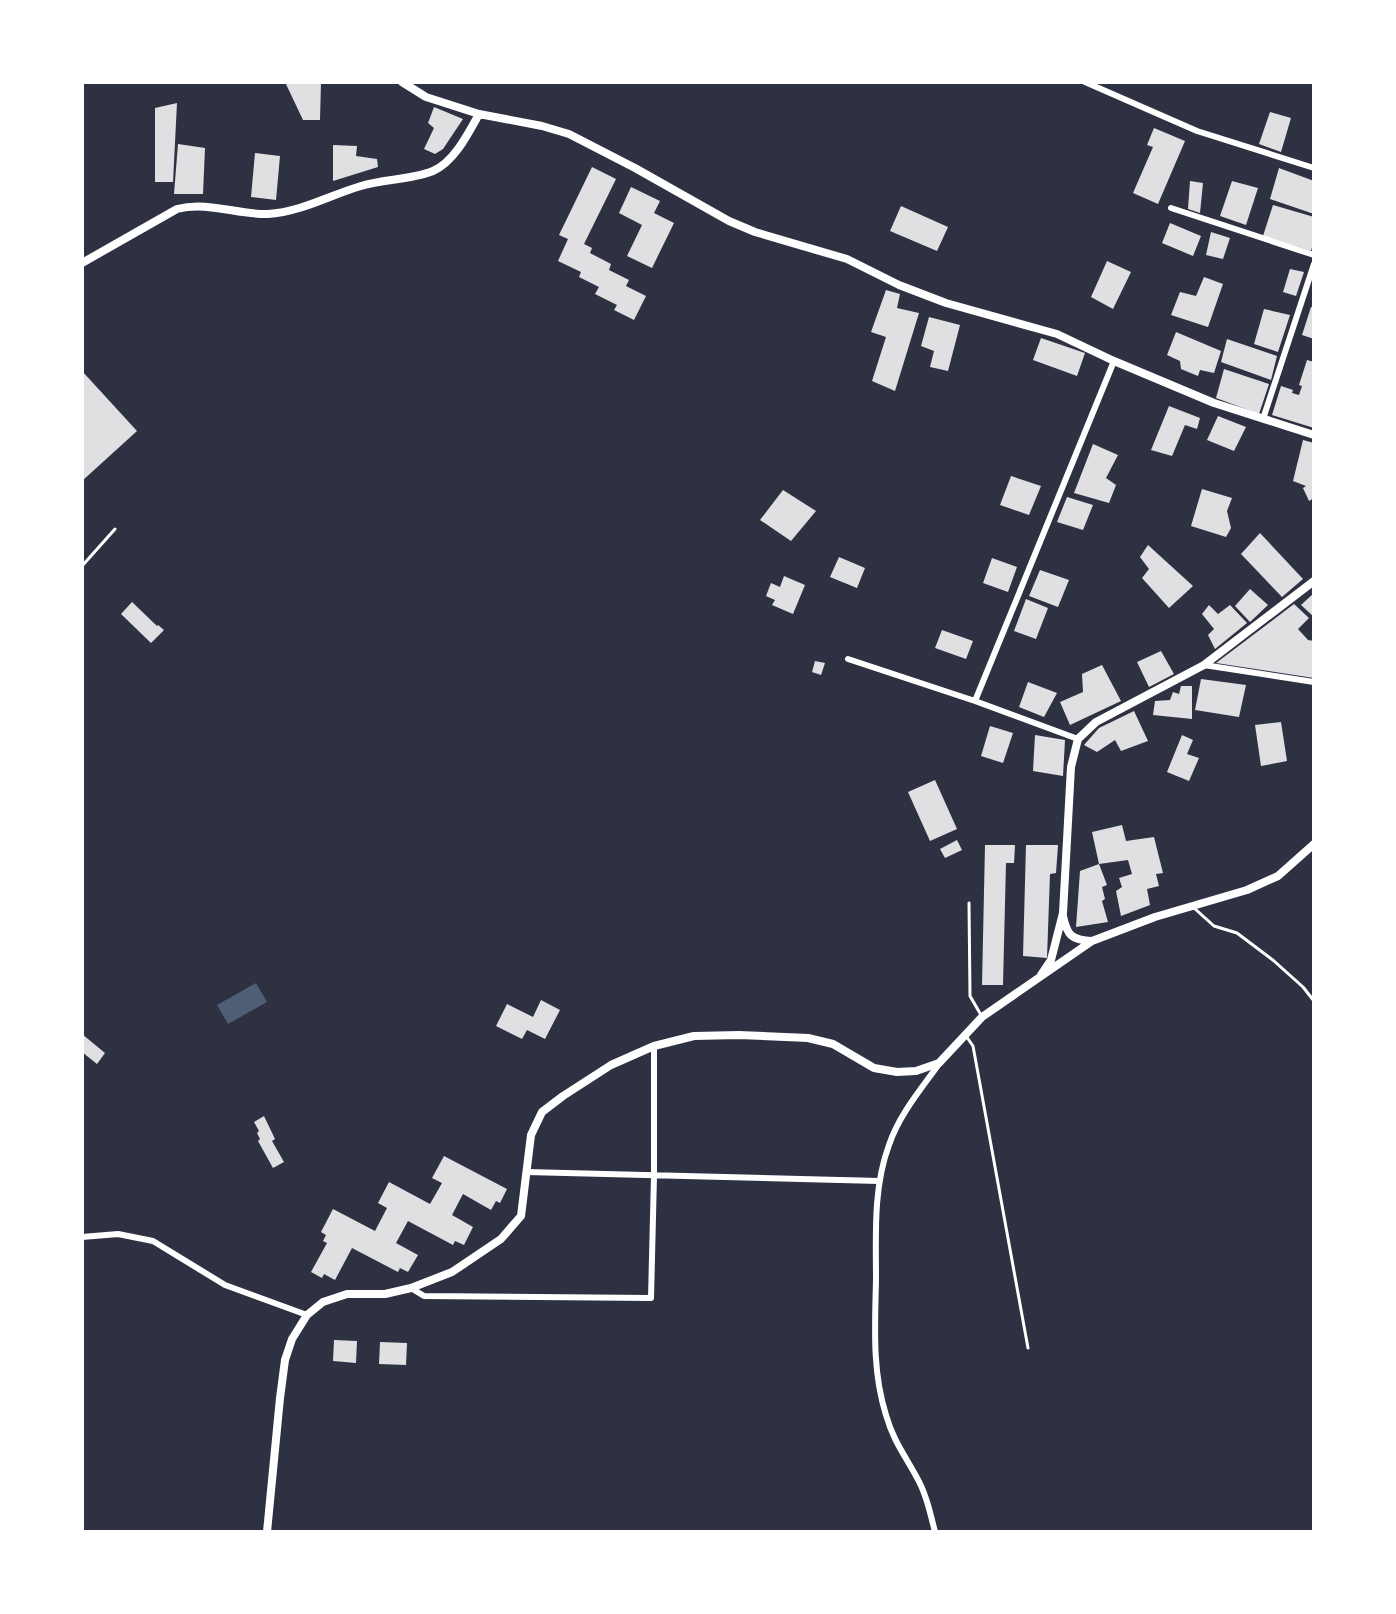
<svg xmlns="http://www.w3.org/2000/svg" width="1396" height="1614" viewBox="0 0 1396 1614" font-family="'Source Sans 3',sans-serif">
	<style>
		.water { fill: #4f5d75 }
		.building { fill: #e0e0e3 }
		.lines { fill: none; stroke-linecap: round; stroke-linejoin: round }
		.service { stroke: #fff; stroke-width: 3 }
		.minor { stroke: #fff; stroke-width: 6 }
		.tertiary { stroke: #fff; stroke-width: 8 }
	</style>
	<rect width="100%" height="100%" fill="#2d3142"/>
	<!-- water -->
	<path class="water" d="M256,983L267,1002L228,1024L217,1005Z"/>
	<!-- building -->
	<path class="building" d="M285,82H321L320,120H303Z
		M177,103L173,182H155V108Z
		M434,107L463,119L443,149L435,154L424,149L434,128L428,123Z
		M1270,112L1291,118L1281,152L1259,144Z
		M1154,128L1185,141L1158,204L1133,193L1153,147L1147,145Z
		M178,144L205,148L203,194H174Z
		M333,145L357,146L356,156L377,159L378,167L333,181Z
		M255,153L280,156L276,200L251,197Z
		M592,167L616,179L584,244L592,248L590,253L611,264L609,270L629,280L626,286L646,296L634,320L614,310L617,305L595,294L599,287L579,277L581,272L558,261L568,239L559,235Z
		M1279,168L1314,181V214L1270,199Z
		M1190,181L1203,183L1200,213L1188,209Z
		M1232,181L1258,188L1246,225L1220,216Z
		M631,187L660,201L654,213L674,223L652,268L627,256L642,225L619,213Z
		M1273,205L1314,217V240L1311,251L1263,236Z
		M901,206L948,227L937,251L890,231Z
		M1170,223L1201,236L1193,256L1162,243Z
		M1211,232L1230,238L1223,259L1206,255Z
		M1107,261L1131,272L1113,309L1091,297Z
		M1290,269L1304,272L1296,296L1283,292Z
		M1204,277L1223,284L1208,327L1171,315L1180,292L1196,296Z
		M886,290L900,294L897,308L919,313L895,391L872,381L886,337L871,332Z
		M1311,307H1314V339L1302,335Z
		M1264,309L1290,315L1278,352L1254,344Z
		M929,317L960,325L948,371L930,367L934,351L921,346Z
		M1176,332L1221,351L1214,373L1200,370L1198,376L1181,369L1180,361L1167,355Z
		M1041,338L1085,353L1077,376L1033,360Z
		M1227,339L1277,356L1271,380L1221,362Z
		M1307,360L1314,362V428L1272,415L1281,386L1293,390L1292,393L1299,395L1302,386L1299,385Z
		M1224,369L1269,384L1259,414L1216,398Z
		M82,371L137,431L82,481Z
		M1169,406L1200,418L1197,429L1185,425L1172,456L1151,450Z
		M1218,416L1246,427L1234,451L1207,440Z
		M1303,440L1314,443V498L1309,501L1303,488L1306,486L1293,481Z
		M1093,444L1118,455L1106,478L1116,485L1109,503L1074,493Z
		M1011,476L1041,486L1029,515L1000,505Z
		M1202,489L1232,498L1227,511L1231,528L1226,537L1191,526Z
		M783,490L816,511L791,541L760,520Z
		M1067,497L1093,505L1083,530L1057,522Z
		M1260,533L1303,579L1282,597L1241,554Z
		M1148,545L1193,586L1169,608L1142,578L1149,569L1140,557Z
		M839,557L865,568L857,588L830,577Z
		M992,558L1017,567L1008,592L983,583Z
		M1040,570L1069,580L1058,607L1029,596Z
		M784,576L805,585L793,614L772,605L775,600L766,596L771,583L780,587Z
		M1250,589L1268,605L1250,622L1235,606Z
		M1314,593V617L1301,605Z
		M1026,599L1048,608L1036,639L1014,631Z
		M132,602L157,626L158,625L164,630L151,643L121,614Z
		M1294,604L1309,618L1298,629L1308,640L1314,641V678L1216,663Z
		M1209,605L1218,614L1230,605L1247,623L1215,649L1208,635L1214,629L1202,614Z
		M942,630L973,641L966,659L935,648Z
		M1161,651L1174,674L1149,687L1137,662Z
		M815,661L825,663L821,675L812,672Z
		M1102,665L1121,701L1070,725L1060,702L1083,692L1082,674Z
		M1201,679L1246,685L1239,717L1195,710Z
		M1028,682L1057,693L1044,717L1019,707Z
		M1181,686H1192V719L1153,715L1155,701L1170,700L1173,692L1179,694Z
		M1134,711L1148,741L1121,751L1115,740L1097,752L1084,745L1099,728Z
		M1281,722L1287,761L1261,766L1255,725Z
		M990,726L1013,733L1003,763L981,756Z
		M1035,735L1065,740L1063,776L1033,771Z
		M1182,735L1193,740L1187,754L1199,758L1189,781L1167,772Z
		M935,780L957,829L930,841L908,792Z
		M1122,825L1126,841L1154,837L1163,873L1156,874L1159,886L1147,889L1150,905L1121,916L1116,891L1122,887L1119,878L1132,874L1128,860L1099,864L1092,832Z
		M957,840L962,850L945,858L940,849Z
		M985,845H1015L1014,863H1006L1003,985H982Z
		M1026,845H1058L1056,873L1050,874L1047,958L1023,956Z
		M1099,864L1107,885L1102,887L1105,899L1102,901L1108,922L1076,927L1080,871Z
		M541,1000L560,1010L545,1039L527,1030L522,1039L496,1026L507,1004L533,1017Z
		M82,1034L105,1053L97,1064L82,1052Z
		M264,1116L275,1139L272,1141L284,1162L273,1168L258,1141L260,1139L257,1133L259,1131L254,1122Z
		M444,1156L507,1189L500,1203L496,1201L491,1210L463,1194L452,1215L473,1227L464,1245L455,1241L453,1245L408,1221L396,1243L418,1255L408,1272L400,1268L398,1272L352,1248L335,1280L324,1274L322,1278L311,1272L327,1243L323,1241L326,1235L321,1232L333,1209L375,1231L387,1208L378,1203L389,1182L430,1204L442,1183L432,1178Z
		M334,1340L357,1341L356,1363L333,1361Z
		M380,1342L407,1343L406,1365L379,1364Z"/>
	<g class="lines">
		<!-- service -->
		<path class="service" d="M82,566L115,529
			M969,903L970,996L981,1015
			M1194,908L1214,926L1237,933L1274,961L1303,987L1314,1001
			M966,1036L973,1046L1028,1348"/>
		<!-- minor -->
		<path class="minor" d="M1085,82L1197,131L1314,168
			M1171,208L1314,255
			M1263,419L1314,264
			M848,659L975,701
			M1204,665L1314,682
			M1078,739L975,701L1114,361
			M526,1172L879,1181
			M82,1237L118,1234L153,1241L225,1285L307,1315
			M411,1288L424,1296L651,1298L654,1176V1046
			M935,1532C930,1512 926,1493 916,1476C904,1454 893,1440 886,1415C872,1371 875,1326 876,1280C876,1235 873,1188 889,1145C899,1115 921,1089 939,1064"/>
		<!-- tertiary -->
		<path class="tertiary" d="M402,82L426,97L479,114L542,126L569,134L635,168L729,221L755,232L847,259L899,285L946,303L1057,334L1114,361L1214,403L1314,435
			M82,263L177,209C208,201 238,215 268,214C301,212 330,195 361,186C384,179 411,180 433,171C454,162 468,134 479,114
			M1063,916C1067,935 1071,940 1092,941
			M1041,975L1051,960L1063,913L1071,767L1078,739L1096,722L1204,665L1314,581
			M267,1532L280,1398L285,1360L292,1339L307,1315L323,1302L347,1294H385L411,1288L452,1272L501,1239L521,1216L531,1135L542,1112L563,1096L611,1065L654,1046L694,1036L739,1035L808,1038L833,1044L874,1068L897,1072L916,1071L939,1063L982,1017L1092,941L1155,917L1247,890L1278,876L1314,844"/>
	</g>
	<!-- border -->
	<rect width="1396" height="1614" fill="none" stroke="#ffffff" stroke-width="168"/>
</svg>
